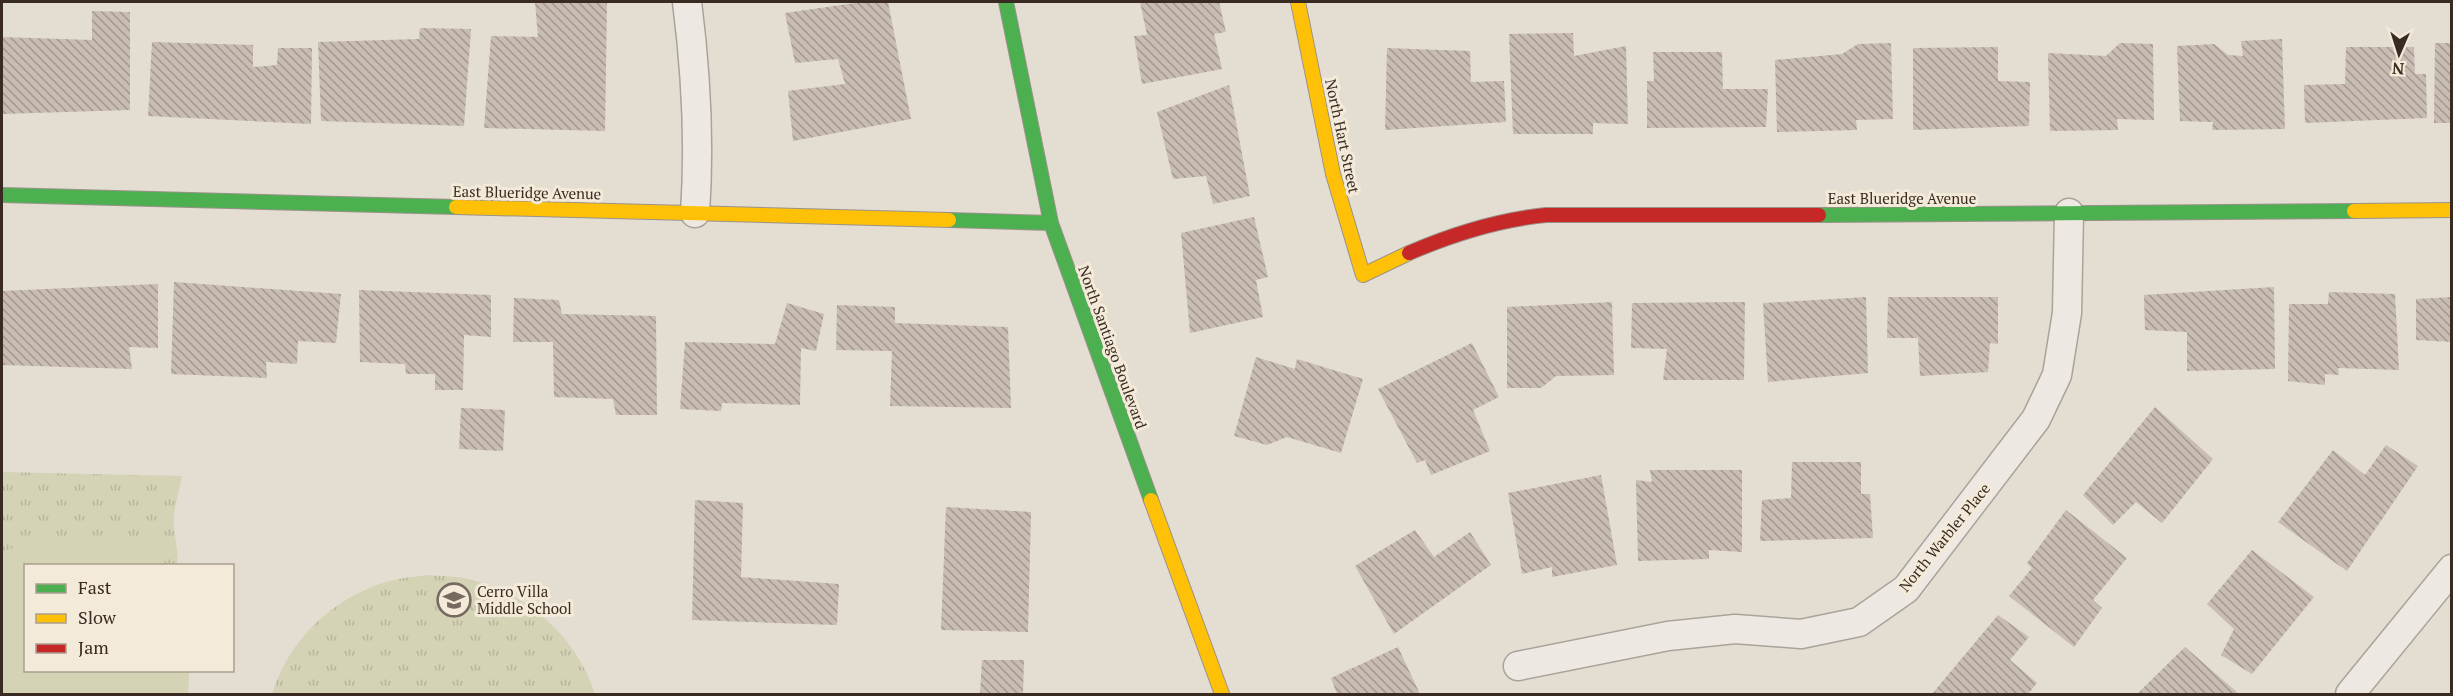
<svg xmlns="http://www.w3.org/2000/svg" width="2453" height="696" viewBox="0 0 2453 696" font-family="'PT Serif',serif">
	<style>
		.grass { fill: url(#grass-tufts) }
		.garden { fill: #d5d3b5 }
		.building { fill: url(#building-back-hatch) }
		.lines { fill: none; stroke-linecap: round; stroke-linejoin: round }
		.street-casing { stroke: #aaa39a; stroke-width: 31 }
		.fast-casing { stroke: #9a928a; stroke-width: 16 }
		.slow-casing { stroke: #9a928a; stroke-width: 16 }
		.jam-casing { stroke: #9a928a; stroke-width: 16 }
		.street { stroke: #ede9e2; stroke-width: 28 }
		.fast { stroke: #4caf50; stroke-width: 14 }
		.slow { stroke: #ffc107; stroke-width: 14 }
		.jam { stroke: #c62828; stroke-width: 14 }
		.labels { text-anchor: middle; dominant-baseline: central; stroke-width: 6; stroke-linejoin: round; paint-order: stroke }
		.street-label { font-size: 15px; fill: #392b22; stroke: #f4ead9 }
		.poi-label { font-size: 15px; fill: #392b22; stroke: #f4ead9; text-anchor: start }
	</style>
	<defs>
		<pattern id="grass-tufts" width="24" height="20" patternUnits="userSpaceOnUse" patternTransform="scale(1.5)"><rect width="24" height="20" fill="#d5d3b5"/><path d="M3 7l-1-3M5 7V3M7 7l1-3M15 17l-1-3M17 17v-4M19 17l1-3" fill="none" stroke="#b8b59b"/></pattern>
		<pattern id="building-back-hatch" width="6" height="6" patternUnits="userSpaceOnUse" patternTransform="scale(1.5)"><rect width="6" height="6" fill="#c8bcb3"/><path d="M-1 5l2 2M0 0l6 6M5-1l2 2" fill="none" stroke="#a39991"/></pattern>
	</defs>
	<rect width="100%" height="100%" fill="#e4ddd2"/>
	<!-- grass -->
	<path class="grass" d="M2,472L182,476C179,493 172,511 174,528C175,541 179,551 177,565L26,566V670L189,671L188,694H2Z
		M427,575C440,576 455,576 468,579C528,593 576,636 595,694H272C289,640 331,599 386,582C399,578 414,577 427,575Z"/>
	<!-- garden -->
	<path class="garden" d="M73,536L155,538L163,565L26,566V670L189,671L188,694H2V552L28,542Z"/>
	<!-- building -->
	<path class="building" d="M535,2H607L605,131L484,128L491,36L538,37Z
		M862,2H888L911,119L793,141L788,91L845,84L838,59L795,63L785,13Z
		M1140,2H1219L1226,32L1214,34L1222,69L1142,84L1134,36L1147,35Z
		M92,11L130,12V110L2,114V37L92,40Z
		M420,28L471,29L464,126L321,121L318,42L419,39Z
		M1573,33L1574,56L1626,46L1628,124L1593,123V134H1513L1509,34Z
		M2282,39L2285,129L2212,130L2213,122L2180,121L2177,46L2214,44L2228,55L2243,56L2241,41Z
		M152,42L253,45V67L277,65L278,48H312L311,124L148,116Z
		M1891,43L1893,119L1856,120L1857,130L1777,132L1775,60L1842,54L1858,44Z
		M2120,43L2153,44L2154,120L2117,119L2118,130L2050,131L2048,53L2106,56Z
		M2435,43H2452V123H2434Z
		M1998,47V81L2030,82L2029,126L1913,130V48Z
		M2346,47H2414L2415,74H2426L2427,118L2305,123L2304,85L2345,84Z
		M1387,48L1470,51L1471,82L1504,81L1506,122L1385,130Z
		M1653,52H1722L1723,89H1768L1766,127L1647,128V81H1654Z
		M1229,85L1250,196L1213,204L1206,176L1173,179L1157,112Z
		M1254,217L1268,277L1256,280L1263,317L1190,333L1181,233Z
		M174,282L341,294L336,343L298,341L297,364L266,362L267,378L171,374Z
		M158,284V348L129,347L132,369L2,365V291Z
		M2274,287L2275,369L2187,371V332L2145,330L2144,295Z
		M359,290L491,295V337L464,335L463,390H435V374H406L405,364L360,362Z
		M2329,292L2395,294L2399,370L2338,368L2339,375L2325,374V385L2288,381L2289,304H2328Z
		M1866,297L1868,373L1768,382L1763,303Z
		M1888,297H1998V344L1990,343L1988,372L1920,376L1918,338H1887Z
		M2452,297V342L2416,340V299Z
		M514,298L559,300L562,314L656,316L657,415H616L613,399L554,397L553,342H513Z
		M1612,302L1614,375L1556,376L1541,388H1507V307Z
		M1745,302L1744,380H1663L1667,349L1631,348L1632,303Z
		M787,303L824,314L816,351L801,348L800,405L722,403L721,411L680,409L685,342L775,344Z
		M837,305L895,307V323L1008,327L1011,408L890,406L892,351L836,350Z
		M1472,343L1499,397L1473,410L1490,451L1431,475L1425,460L1417,463L1378,389Z
		M1256,357L1295,369L1297,359L1363,379L1341,453L1287,437L1267,445L1234,436Z
		M2155,407L2213,459L2162,523L2136,502L2113,525L2083,495Z
		M461,408L505,410L503,451L459,449Z
		M2386,445L2418,466L2347,571L2278,522L2333,450L2365,475Z
		M1792,462H1861V494H1870L1873,538L1760,541L1762,500L1791,498Z
		M1650,470H1742V552L1709,550V559L1638,561L1636,480L1652,482Z
		M1601,475L1617,565L1552,577V567L1522,574L1508,493Z
		M695,500L743,503L741,577L839,584L837,625L692,620Z
		M946,507L1031,512L1028,632L941,630Z
		M2066,510L2127,558L2093,600L2102,608L2074,647L2009,596L2032,568L2027,563Z
		M1415,530L1434,557L1470,532L1491,565L1394,634L1355,566Z
		M2252,550L2314,597L2252,674L2221,655L2234,629L2207,604Z
		M1998,615L2029,637L2010,660L2037,683L2028,694H1932Z
		M1398,647L1420,694H1337L1331,678Z
		M2185,647L2239,694H2137Z
		M982,660H1024L1023,694H980Z"/>
	<g class="lines">
		<!-- street casing -->
		<g class="street-casing">
			<path id="street" d="M687,2C696,72 700,141 695,213
				M1518,666L1668,636L1735,629L1801,634L1859,622L1906,589L2036,419L2057,375L2067,313L2069,213
				M2350,694L2452,569"/>
		</g>
		<!-- fast casing -->
		<g class="fast-casing">
			<path id="fast" d="M1006,2L1051,223L1151,500
				M2,195L456,207
				M1819,215L2354,211
				M949,220L1051,223"/>
		</g>
		<!-- slow casing -->
		<g class="slow-casing">
			<path id="slow" d="M1298,2L1333,174L1363,275L1409,253
				M456,207L949,220
				M2354,211L2452,210
				M1151,500L1222,694"/>
		</g>
		<!-- jam casing -->
		<g class="jam-casing">
			<path id="jam" d="M1409,253C1453,234 1497,220 1546,215H1819"/>
		</g>
		<!-- street -->
		<use href="#street" class="street"/>
		<!-- fast -->
		<use href="#fast" class="fast"/>
		<!-- slow -->
		<use href="#slow" class="slow"/>
		<!-- jam -->
		<use href="#jam" class="jam"/>
	</g>
	<!-- icons -->
	<defs>
		<g id="school-ring" transform="scale(1.725)"><circle r="9.5" fill="#f4ead9" stroke="#756960" stroke-width="1.5"/><path d="M0-5L7-2L0 1L-7-2ZM-4 1L0 2.5L4 1V4Q0 6-4 4Z" fill="#756960"/></g>
	</defs>
	<g fill-rule="evenodd">
		<use href="#school-ring" x="454" y="600"/>
	</g>
	<g class="labels">
		<!-- street labels -->
		<g class="street-label">
			<text transform="translate(1343 136) rotate(78)">North Hart Street</text>
			<text transform="translate(527 192) rotate(1)">East Blueridge Avenue</text>
			<text x="1902" y="198">East Blueridge Avenue</text>
			<text transform="translate(1113 347) rotate(70)">North Santiago Boulevard</text>
			<text transform="translate(1944 537) rotate(-51)">North Warbler Place</text>
		</g>
		<!-- poi labels -->
		<g class="poi-label">
			<text x="477" y="591">Cerro Villa<tspan x="477" dy="17">Middle School</tspan></text>
		</g>
	</g>
	<!-- border -->
	<rect width="2453" height="696" fill="none" stroke="#392b22" stroke-width="6"/>
	<!-- legend -->
	<rect x="24" y="564" width="210" height="108" fill="#f4ead9" stroke="#a99e90" stroke-width="1.5"/>
	<rect x="36" y="584" width="30" height="9" fill="#4caf50" stroke="#a99e90" stroke-width="1.5"/>
	<text x="78" y="594" font-size="18" fill="#392b22">Fast</text>
	<rect x="36" y="614" width="30" height="9" fill="#ffc107" stroke="#a99e90" stroke-width="1.5"/>
	<text x="78" y="624" font-size="18" fill="#392b22">Slow</text>
	<rect x="36" y="644" width="30" height="9" fill="#c62828" stroke="#a99e90" stroke-width="1.5"/>
	<text x="78" y="654" font-size="18" fill="#392b22">Jam</text>
	<!-- north arrow -->
	<g transform="translate(2399 54) rotate(183)" stroke="#f4ead9" stroke-width="4.5" paint-order="stroke">
	<path d="M0-4.5L10 22L0 15L-10 22Z" fill="#392b22"/>
	<text y="-9" font-size="16" font-weight="bold" text-anchor="middle" fill="#392b22">N</text>
	</g>
</svg>
